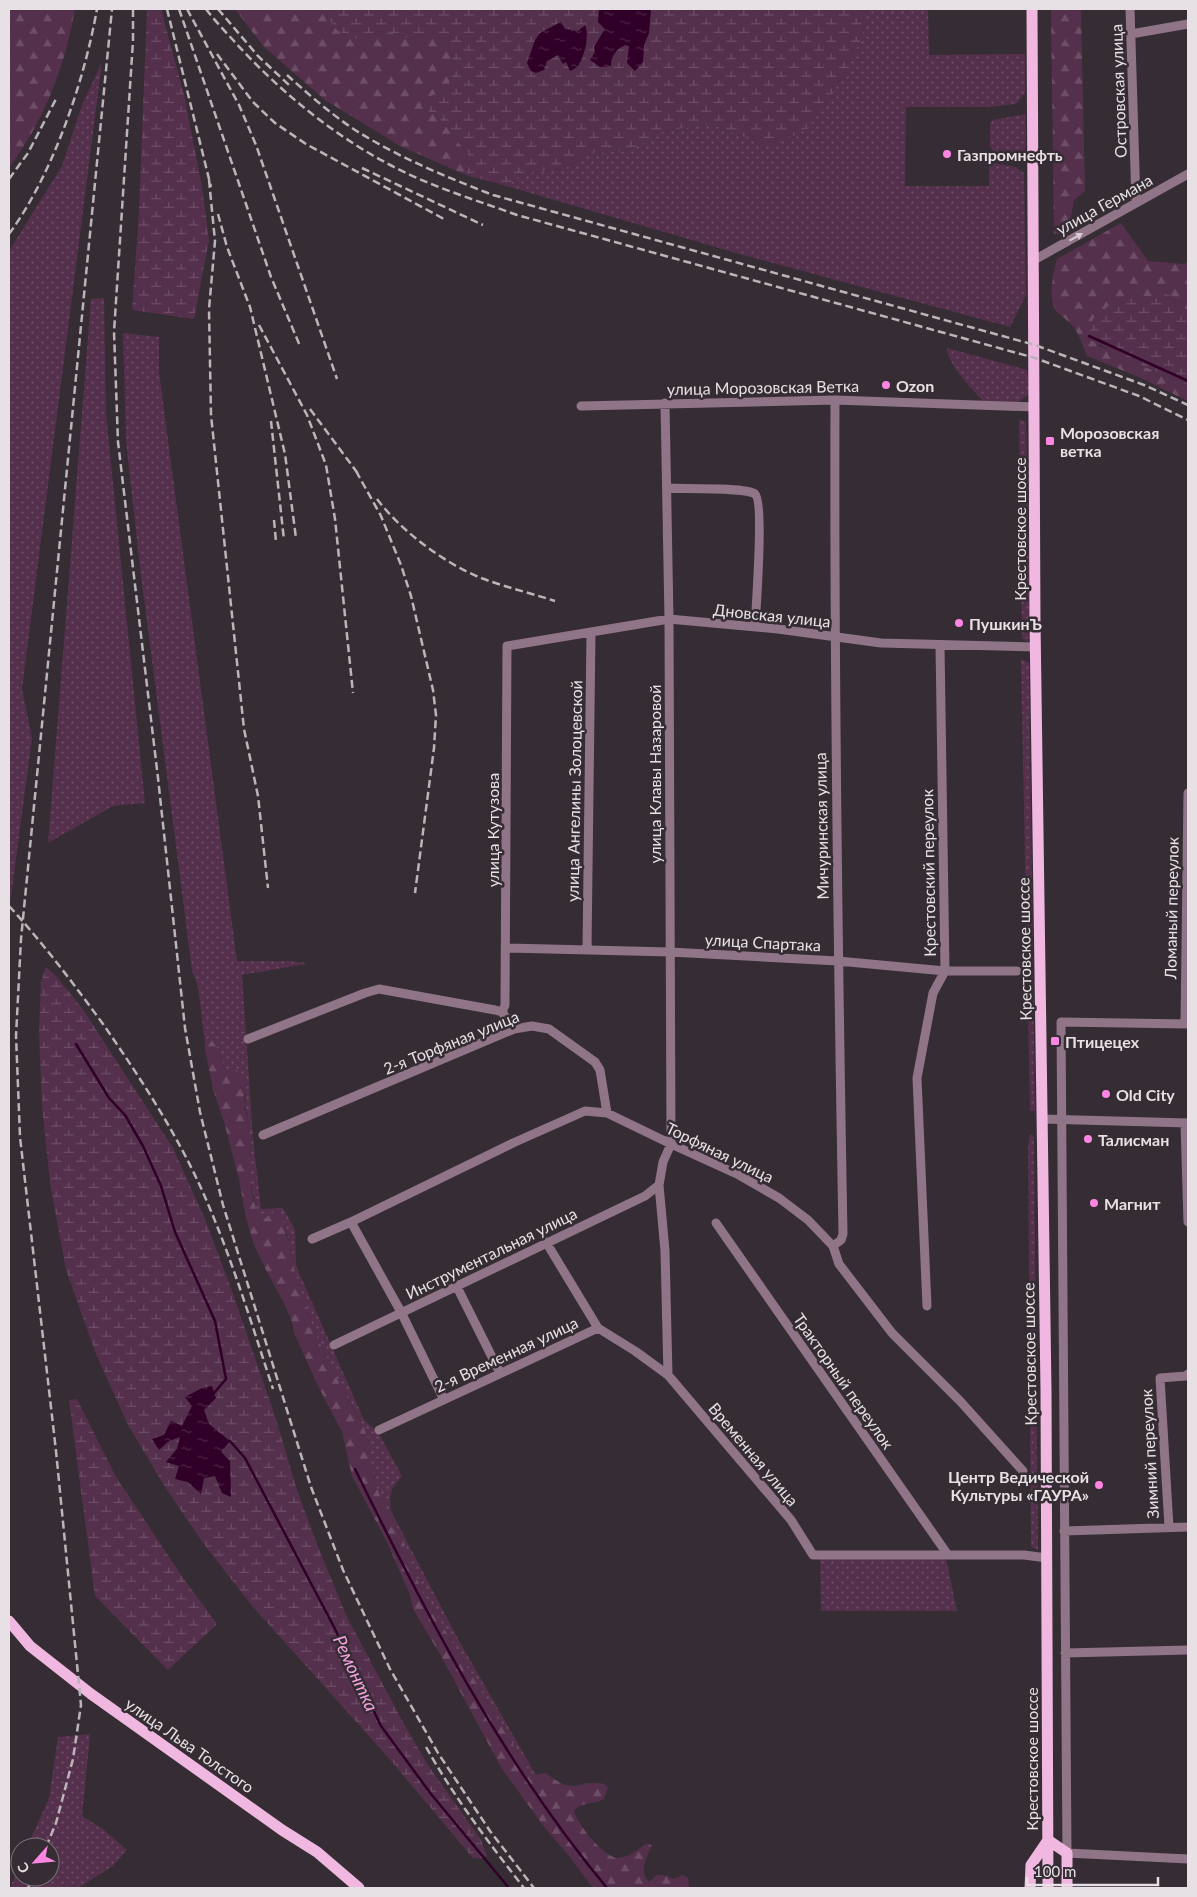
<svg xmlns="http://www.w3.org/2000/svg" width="1197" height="1897" viewBox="0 0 1197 1897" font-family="Lato,sans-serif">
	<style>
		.grass { fill: url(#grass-dots) }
		.forest { fill: url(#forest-firs) }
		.wetland { fill: url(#wetland-marsh); fill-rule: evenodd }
		.water { fill: url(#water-ripples) }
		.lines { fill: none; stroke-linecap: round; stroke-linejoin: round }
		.stream { stroke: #300028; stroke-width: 2.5 }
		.minor { stroke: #907488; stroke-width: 9 }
		.major { stroke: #f0b8e1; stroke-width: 11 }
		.rail { stroke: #bbb5b9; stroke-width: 2.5; stroke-dasharray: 8 4; stroke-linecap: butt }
		.oneway { fill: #d6cbd2 }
		.poi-dot { fill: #fd86e2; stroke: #352d33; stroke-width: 2 }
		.labels { text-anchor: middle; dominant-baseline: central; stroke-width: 5; stroke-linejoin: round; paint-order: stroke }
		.street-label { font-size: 16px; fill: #e7e1e5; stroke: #352d33 }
		.poi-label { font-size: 16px; font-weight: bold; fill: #e7e1e5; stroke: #352d33; text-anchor: start }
		.water-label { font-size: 18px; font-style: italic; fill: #f5a1e0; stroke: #352d33 }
	</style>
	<defs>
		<pattern id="grass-dots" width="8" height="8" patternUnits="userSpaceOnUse" patternTransform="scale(1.25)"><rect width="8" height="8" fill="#55304c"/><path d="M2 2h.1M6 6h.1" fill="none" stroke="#6d4e66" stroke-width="1.8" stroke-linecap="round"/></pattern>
		<pattern id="forest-firs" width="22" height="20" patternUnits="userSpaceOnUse" patternTransform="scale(1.25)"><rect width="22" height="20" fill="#55304c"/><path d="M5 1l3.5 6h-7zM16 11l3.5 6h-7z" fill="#6d4e66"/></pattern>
		<pattern id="wetland-marsh" width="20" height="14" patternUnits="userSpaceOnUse" patternTransform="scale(1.25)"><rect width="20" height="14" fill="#55304c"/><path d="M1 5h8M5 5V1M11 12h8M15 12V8" fill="none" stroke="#6d4e66"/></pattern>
		<pattern id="water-ripples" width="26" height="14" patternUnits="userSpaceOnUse" patternTransform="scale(1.25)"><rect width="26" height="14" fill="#300028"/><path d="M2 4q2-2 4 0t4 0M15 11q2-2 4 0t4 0" fill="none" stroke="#4e2547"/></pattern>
	</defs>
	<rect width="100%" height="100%" fill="#352d33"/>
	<!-- grass -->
	<path class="grass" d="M864,9H928L929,55L1025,54V93L1016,104L990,107H906L905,186H989V162L1015,167L1024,173L1026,295L1010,327L743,255L506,186L524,173L564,169L590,153L628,151L664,131L710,124L771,147L863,35Z
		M102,62L22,689L32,738L10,904L9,251L62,166L82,105Z
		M1026,114L1025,162L994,154L990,146V123L993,120Z
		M104,298L106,413L145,803L113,806L48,843L91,299Z
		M123,333L159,337V372L237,961H289L306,963V964L242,975L253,1138L261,1209L283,1208L295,1230L296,1266L364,1420L379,1434L402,1476C390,1490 389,1493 391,1511L458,1639L536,1775L529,1772L421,1590L402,1537L380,1496L374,1480L368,1439L359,1418L341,1387L314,1331L295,1274L291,1245L285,1230L266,1218L259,1217L256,1209L249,1174L252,1128L244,1105L246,1094L230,1072L225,1071C222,1058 219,1047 209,1038L205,1043L198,987L192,970L140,567L126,441Z
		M947,348L1027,370L1029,394L1017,403L984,402C973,390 947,364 947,348Z
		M1019,419L1026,422L1030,612L1028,642L1022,638Z
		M1021,659L1029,663L1035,1111H1030Z
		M1030,1134L1034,1136L1038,1550L1031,1547L1028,1146Z
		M820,1553L945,1554L957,1611H821Z
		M90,1734L82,1816L103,1829L127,1850L113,1866L78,1888H10L20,1864V1877H50V1847H27L49,1798L58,1737Z"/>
	<!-- forest -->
	<path class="forest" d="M9,9H75C65,67 44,121 9,168Z
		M235,9H320L338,31H375L393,33L408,38L433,33L448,44L455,68L447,89L429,97L422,107L441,120L470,157L466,175L400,146L325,100L263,46Z
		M1051,9H1081L1085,191L1074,200L1068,234H1054Z
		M1121,223L1148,261L1184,264L1188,261V310L1178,308L1172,296L1164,293L1152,296H1125L1098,346L1114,351L1145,367L1188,384V401L1141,378L1087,356C1082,345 1079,332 1071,324C1065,318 1057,314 1054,307C1049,294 1053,272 1057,259Z
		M209,1038C219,1047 222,1058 225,1071L230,1072L235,1069C250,1080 244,1090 244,1105C244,1113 251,1120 252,1128C250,1156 246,1191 260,1217L266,1218L275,1211L280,1214L283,1219L286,1235L291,1245L295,1274L314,1331L341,1387L364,1428L368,1439L374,1480L380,1496L402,1537L421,1590L529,1772L536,1775L546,1773C575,1797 576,1779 604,1784L608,1788L604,1799C593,1805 582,1801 574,1811C577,1824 604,1858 618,1858C628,1858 638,1849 646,1844L652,1845C647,1858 638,1870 649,1882L657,1875L668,1876L673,1879L683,1875L688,1878L689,1888H593L569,1856L545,1828L502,1769L441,1656L413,1609L410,1595L388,1544L352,1476L342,1432L318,1386L294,1333L292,1322L285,1305L266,1270L254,1245L246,1218L239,1179L224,1122L213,1089L205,1049V1043Z"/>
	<!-- wetland -->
	<path class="wetland" d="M147,9H161L184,95L202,186L209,240L194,319L132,310L139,211Z
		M320,9H599L598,22L605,28L594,47L611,59L618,49L625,45L629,46L643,62L644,45L649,33L651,9H864L863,35L845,74L808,128L771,147L710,124L664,131L628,151L590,153L564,169L524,173L506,186L466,175L470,157L441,120L422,107L429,97L447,89L455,68L448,44L433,33L408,38L393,33L375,31L362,41L338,31ZM561,22L565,29L578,31L582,27L587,44L577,68L568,65L566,62H561L558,55L547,61L527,63L534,46L543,31Z
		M1164,293L1172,296L1178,308L1188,310V384L1145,367L1088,339L1093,319L1117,299L1125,296H1152Z
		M46,967L56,976L82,1008L173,1148L205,1219L232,1291L275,1416L297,1490L318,1547L347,1617L404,1724L428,1765L481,1840L487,1856C482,1858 479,1859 473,1858L386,1755L253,1607L203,1543L165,1487L128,1425L96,1354L66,1270L50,1183L42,1105L39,1031L41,982ZM185,1397L215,1398L204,1410L209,1424L229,1441L221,1452L230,1461V1497L222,1493L215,1476L204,1478L201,1494L188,1482L181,1481L179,1466L166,1462L177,1449L181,1437L169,1441L152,1439L164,1435L171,1421L182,1426L192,1406Z
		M77,1399L116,1477L181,1575L217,1624L168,1670L95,1596L69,1400Z"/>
	<!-- water -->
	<path class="water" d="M599,9H651L649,33L644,45L643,62L635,71L627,63L629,46L625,45C616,49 611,56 611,66L600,67L590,60L595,52L594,47L605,29L598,22Z
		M561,22L565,29L578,31L585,25C590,35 584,59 577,67C576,68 571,71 570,71L566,62L563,64L558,55L547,61L544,70L536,73L531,71L527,63L535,40L540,33Z
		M212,1386L216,1398L204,1410L209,1424L230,1441L221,1452L230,1461L231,1497L222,1493L215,1476L204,1478L201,1494L188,1482L175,1479L179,1466L166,1462L177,1449L180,1437L169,1441L159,1450L152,1439L164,1435L171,1421L182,1426L192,1406L185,1397L202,1388Z"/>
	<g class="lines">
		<!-- stream -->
		<path class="stream" d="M1089,336L1188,381
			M76,1044L109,1098L125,1115L143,1146L161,1186L175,1232L215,1321L226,1379L214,1393
			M230,1441L245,1458L334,1627L381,1726L431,1794L509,1888
			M355,1469C427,1616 502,1762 607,1888"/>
		<!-- minor -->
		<path class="minor" d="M1130,9L1136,203
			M1131,34L1188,24
			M1034,260L1188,174
			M665,403L669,619L671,1144L663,1162L659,1185L665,1251L668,1375L791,1520L813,1555H1024L1047,1558
			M581,406L835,400L1034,407
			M667,488C681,489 746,487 755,494C764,501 756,609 755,627
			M506,948L670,952L838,961L945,971H1017
			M587,949L591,632
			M502,1012L505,1005L507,646L669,619L778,629L881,643L1036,647
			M1185,1023L1188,793
			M1188,1024L1061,1022L1067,1853L1188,1859
			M248,1039L365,993L379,989L495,1010L502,1012L514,1029
			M1042,1119L1188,1123
			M1185,1123L1188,1222
			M263,1135L514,1029L532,1026L549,1029L595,1062L600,1070L607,1113
			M351,1222L401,1312L444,1400
			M716,1223L948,1555
			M312,1239L351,1222L513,1143L585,1111L607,1113L671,1144L739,1175L779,1198L808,1220L833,1246L839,1264L892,1333L960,1401L1023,1471
			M546,1242L598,1328
			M833,1246L841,1240L843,1234C838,956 834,678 835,400
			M456,1285L500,1373
			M927,1306L917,1078L933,993L945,971L940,645
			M334,1345L645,1196L659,1185
			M379,1430L598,1328L635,1351L668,1375
			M1169,1527L1160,1378L1186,1376L1188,1374
			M1064,1531L1188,1527
			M1065,1653L1188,1650"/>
		<!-- major -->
		<path class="major" d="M1032,9L1035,622L1046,1391L1048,1888
			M9,1621L30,1646L91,1694L282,1830L317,1852L359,1888
			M1048,1840L1067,1853V1888
			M1030,1888L1031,1865L1048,1840"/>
		<!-- rail -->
		<path class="rail" d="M133,9V41L114,332L118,442L158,778L185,1028L200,1112L223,1205L311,1487L343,1570L390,1669L438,1753L490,1831L534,1888
			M167,9L211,187
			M179,9L271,277L300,346
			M187,9L239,105L256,145L337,379
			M206,9C214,20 224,30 233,40C279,91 335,137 396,168C435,188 476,200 517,215L1035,358L1139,396L1188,420
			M218,9L258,56L290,86
			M217,54L253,102L275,123L306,144L444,219
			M287,75C308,94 331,114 355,130C398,157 446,177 493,195L1035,345L1144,385L1188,405
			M362,168L483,225
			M9,179L28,153L56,99
			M209,180L215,241L209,309L211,415L244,729L258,796L268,888
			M218,214L227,247L250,307L285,454L296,538
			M9,234C53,174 84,82 97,9
			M259,325L307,415L326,465L335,519L353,693
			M310,409L359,475
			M271,421L284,540
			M356,471L381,516L401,565L411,596L433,690L436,715L434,748L415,893
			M377,499C401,531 444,563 481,578C505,587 530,593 555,601
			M274,520L276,542
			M9,906C43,943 73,983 103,1024C141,1079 178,1135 205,1197C232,1259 252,1325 273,1389
			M426,1747C454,1797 489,1843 524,1888
			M46,1847L56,1823L73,1759L81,1705L56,1451L20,1137L16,1036L21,939L112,9
			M28,1888L33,1877"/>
	</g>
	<!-- one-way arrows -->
	<defs><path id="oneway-solid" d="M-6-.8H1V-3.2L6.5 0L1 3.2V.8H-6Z" transform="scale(1.25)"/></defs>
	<use class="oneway" href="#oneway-solid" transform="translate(1076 237) rotate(-29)"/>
	<!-- markers -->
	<g class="poi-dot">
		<circle cx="947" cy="154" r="5"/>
		<circle cx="886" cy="385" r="5"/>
		<rect x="1045" y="436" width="10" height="10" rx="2.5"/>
		<circle cx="959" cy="623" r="5"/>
		<rect x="1050" y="1036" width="10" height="10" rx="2.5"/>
		<circle cx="1106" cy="1094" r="5"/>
		<circle cx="1088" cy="1139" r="5"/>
		<circle cx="1094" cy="1203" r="5"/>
		<circle cx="1099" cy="1485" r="5"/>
	</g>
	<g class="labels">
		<!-- street labels -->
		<g class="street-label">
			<text transform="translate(1118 91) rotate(-92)">Островская улица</text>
			<text transform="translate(1104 204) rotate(-29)">улица Германа</text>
			<text transform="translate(763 387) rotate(-1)">улица Морозовская Ветка</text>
			<text transform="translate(1019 529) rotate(-90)">Крестовское шоссе</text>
			<text transform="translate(772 615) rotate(6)">Дновская улица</text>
			<text transform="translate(654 774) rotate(-90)">улица Клавы Назаровой</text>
			<text transform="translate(574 791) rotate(-89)">улица Ангелины Золоцевской</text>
			<text transform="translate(821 826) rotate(-91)">Мичуринская улица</text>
			<text transform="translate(492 830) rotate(-90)">улица Кутузова</text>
			<text transform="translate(928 873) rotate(-91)">Крестовский переулок</text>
			<text transform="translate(1171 908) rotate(-89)">Ломаный переулок</text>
			<text transform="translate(763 942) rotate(3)">улица Спартака</text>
			<text transform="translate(1024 949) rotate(-91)">Крестовское шоссе</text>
			<text transform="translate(451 1042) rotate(-22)">2-я Торфяная улица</text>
			<text transform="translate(720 1152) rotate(26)">Торфяная улица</text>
			<text transform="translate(491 1253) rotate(-26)">Инструментальная улица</text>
			<text transform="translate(506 1354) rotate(-25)">2-я Временная улица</text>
			<text transform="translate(1029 1354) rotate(-91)">Крестовское шоссе</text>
			<text transform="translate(844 1381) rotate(55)">Тракторный переулок</text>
			<text transform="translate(754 1454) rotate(50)">Временная улица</text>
			<text transform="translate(1149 1454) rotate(-93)">Зимний переулок</text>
			<text transform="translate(190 1745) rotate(35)">улица Льва Толстого</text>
			<text transform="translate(1031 1759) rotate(-90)">Крестовское шоссе</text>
		</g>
		<!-- poi labels -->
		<g class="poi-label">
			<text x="957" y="154">Газпромнефть</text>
			<text x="896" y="385">Ozon</text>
			<text x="1060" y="432">Морозовская<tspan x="1060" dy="18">ветка</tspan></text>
			<text x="969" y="623">ПушкинЪ</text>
			<text x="1065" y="1041">Птицецех</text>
			<text x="1116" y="1094">Old City</text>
			<text x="1098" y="1139">Талисман</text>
			<text x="1104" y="1203">Магнит</text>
			<text x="1089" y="1476" text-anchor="end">Центр Ведической<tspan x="1089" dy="18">Культуры «ГАУРА»</tspan></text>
		</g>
		<!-- water labels -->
		<g class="water-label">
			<text transform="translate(356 1673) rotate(65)">Ремонтка</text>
		</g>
	</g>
	<!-- border -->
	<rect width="1197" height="1897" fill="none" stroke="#e7e1e5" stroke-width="20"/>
	<!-- north arrow -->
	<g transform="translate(35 1862) rotate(243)"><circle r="24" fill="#352d33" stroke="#7c757a"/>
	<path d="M0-4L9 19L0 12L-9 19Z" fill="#fd86e2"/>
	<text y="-8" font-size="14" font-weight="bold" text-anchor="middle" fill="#e7e1e5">С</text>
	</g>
	<!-- scale -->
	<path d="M1027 1877v8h131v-8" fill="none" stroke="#e7e1e5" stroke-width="2.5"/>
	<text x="1034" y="1877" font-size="15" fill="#e7e1e5" stroke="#352d33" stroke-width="4" paint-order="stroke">100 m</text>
</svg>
